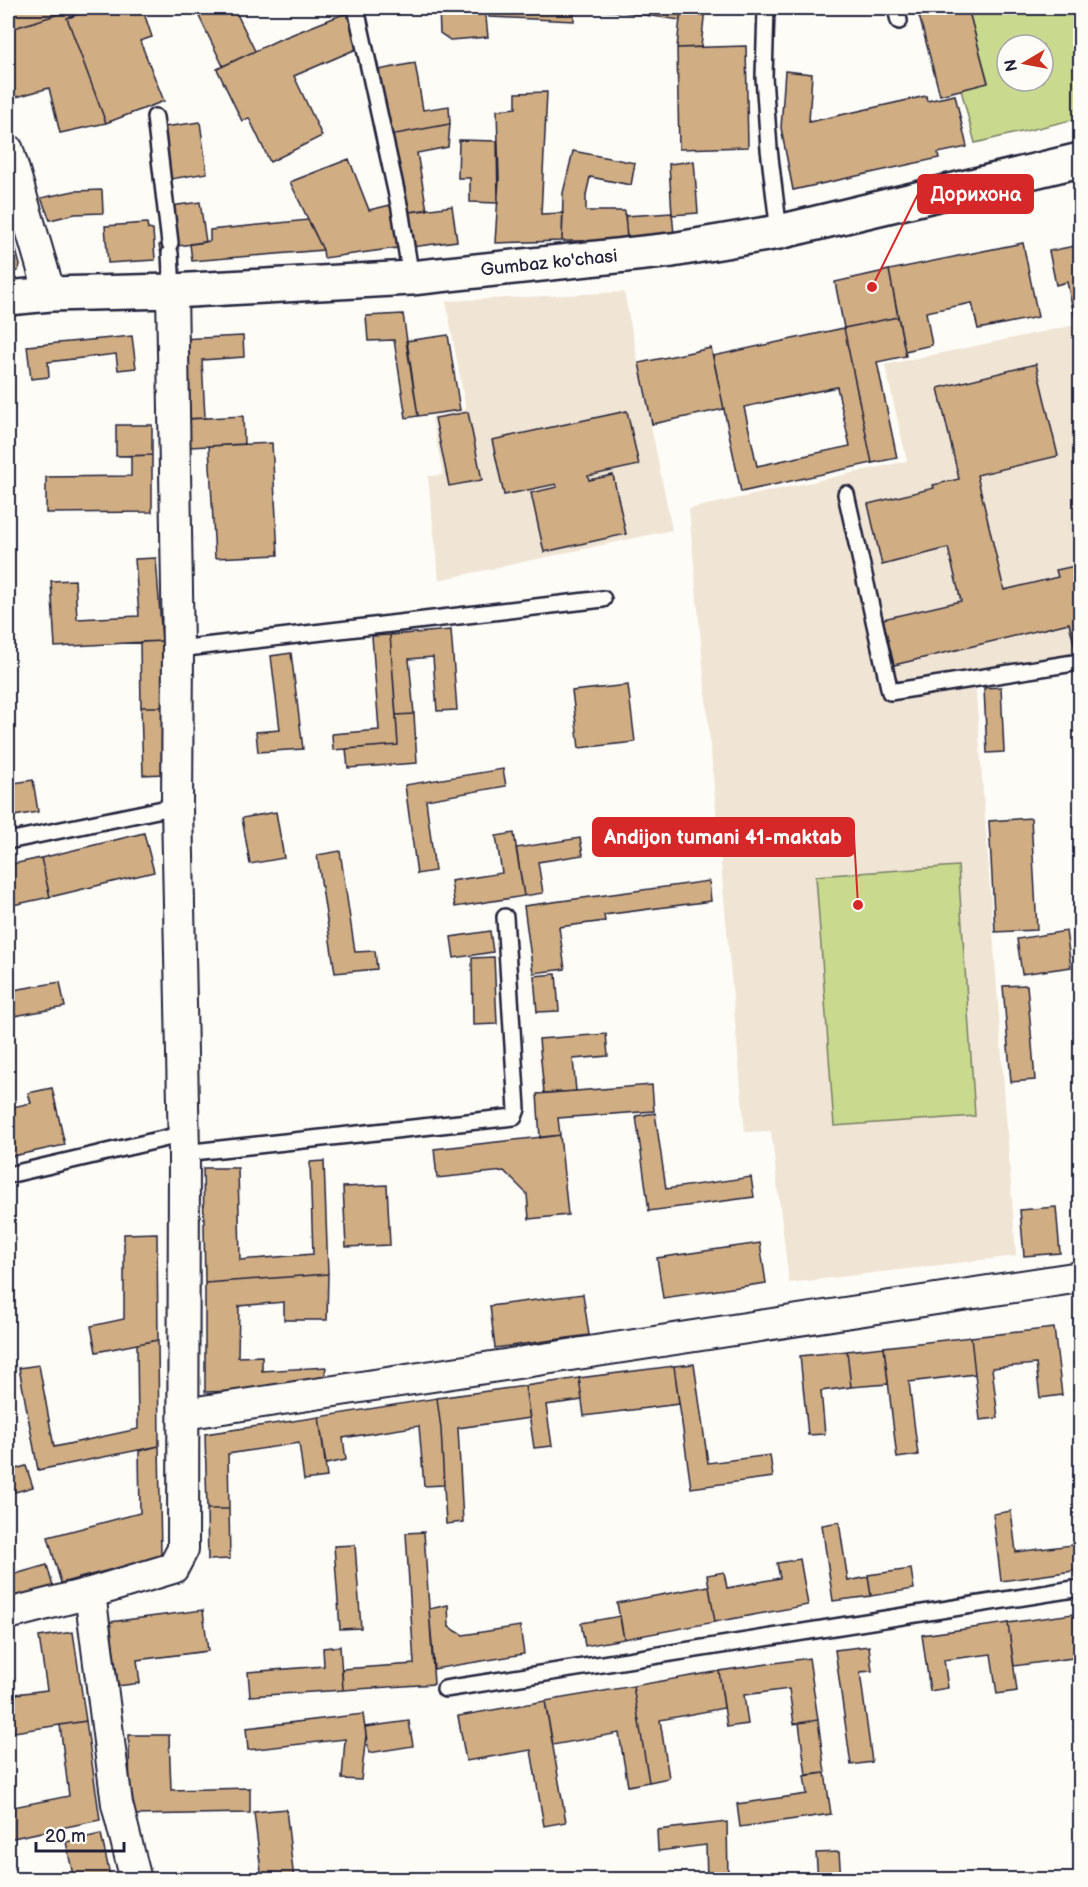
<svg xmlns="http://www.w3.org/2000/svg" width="1088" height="1887" viewBox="0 0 1088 1887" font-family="'Balsamiq Sans',sans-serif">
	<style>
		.built { fill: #f0e4d4 }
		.green { fill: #c9da8e; stroke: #767e64; stroke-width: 1.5; fill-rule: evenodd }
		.building { fill: #d0ad83; stroke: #22223b; stroke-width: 1.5; fill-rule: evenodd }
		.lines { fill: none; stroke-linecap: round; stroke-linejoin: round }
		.lane-casing { stroke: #22223b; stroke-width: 20 }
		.street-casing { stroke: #22223b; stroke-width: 34 }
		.secondary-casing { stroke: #22223b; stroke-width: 38 }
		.lane { stroke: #fdfcf7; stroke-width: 15 }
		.street { stroke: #fdfcf7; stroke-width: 30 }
		.secondary { stroke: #fdfcf7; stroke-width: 33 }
		.labels { text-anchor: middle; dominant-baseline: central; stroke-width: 5; stroke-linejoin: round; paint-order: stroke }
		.street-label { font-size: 18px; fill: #22223b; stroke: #fdfcf7 }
		.leader { fill: none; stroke: #d62828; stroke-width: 2 }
		.callout-dot { fill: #d62828; stroke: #fdfcf7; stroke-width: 2 }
		.callout { fill: #d62828; stroke: #d62828; stroke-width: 2 }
		.callout-label { font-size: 20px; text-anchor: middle; font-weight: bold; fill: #fff }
	</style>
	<rect width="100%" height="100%" fill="#fdfcf7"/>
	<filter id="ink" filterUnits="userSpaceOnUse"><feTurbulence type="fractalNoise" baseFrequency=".0167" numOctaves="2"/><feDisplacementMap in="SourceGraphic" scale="12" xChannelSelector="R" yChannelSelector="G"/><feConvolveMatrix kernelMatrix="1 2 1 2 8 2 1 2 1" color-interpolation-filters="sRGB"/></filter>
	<g filter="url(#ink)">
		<!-- built -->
		<path class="built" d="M624,292L672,530L439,580L428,476L443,475L432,417L466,410L446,301Z
			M1075,325L1080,356V661L975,679L1016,1256L789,1283L771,1131L745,1132L689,509L907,461L885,365Z"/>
		<!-- green -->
		<path class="green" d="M968,8H1080V118L975,143L961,90L988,82ZM1007,45H1043V81H1007Z
			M958,866L975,1116L834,1126L816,876Z"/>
		<!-- building -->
		<path class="building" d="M8,8H72V10L8,30Z
			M96,8H150L143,10L152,37L140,41L164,101L106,123L67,18Z
			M195,8H234L255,51L223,66Z
			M439,8H485L488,37L450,40L440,33Z
			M490,8H574V21L489,17Z
			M588,8H681L680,20L623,12L588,9Z
			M681,8H705L701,47L677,48Z
			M917,8H968L988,83L940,95Z
			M72,10L74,16L67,18L106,123L60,133L49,88L9,99L8,92V30Z
			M346,13L361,47L294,76L322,136L270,162L249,118L242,121L217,69L278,40Z
			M746,46L748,147L679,149L677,48Z
			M415,63L423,110L449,106L450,124L390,135L378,70Z
			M785,71L812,74L809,122L926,96L927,101L955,95L967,147L938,153L939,158L793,190L781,128Z
			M547,92L541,214L563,213L562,241L495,243L499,179L497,110L516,108V93Z
			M200,122L207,173L171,179L164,127Z
			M450,124L448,147L417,153L427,210L409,212V215L404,216L390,135Z
			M459,140L497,141L498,203L470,202V178H458Z
			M573,151L635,163L631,185L590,177L586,195V211H625L627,241H562L563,193Z
			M349,159L369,210L395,204L397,248L324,258L323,250L290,182Z
			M694,161L698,213L672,215L669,164Z
			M102,190L103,213L75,214L50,220L41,198L74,191Z
			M200,202L206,242L178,246L171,206Z
			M452,206L457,241L412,247L409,212Z
			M672,213L674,234L627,237L625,216Z
			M8,220L20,265L18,271L8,272Z
			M308,220L323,250L192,261L190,244L210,241V230Z
			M147,223L148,229L153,230L155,260L108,263L105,226Z
			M177,242L178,252L161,254L159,245Z
			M1023,243L1038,317L978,329L972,303L926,312L932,345L905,351L889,270Z
			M1080,245V343L1067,282L1056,285L1049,251Z
			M889,270L898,317L844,328L835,282Z
			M403,314L418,416L406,418L394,340L368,341L366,316Z
			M898,317L906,356L877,362L897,458L872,463L844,328Z
			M844,328L872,463L741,492L713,356ZM837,387L850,446L757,466L744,407Z
			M448,335L460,410L418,416L406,341Z
			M132,336L136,368L118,370L116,354L48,362L49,377L31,379L27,346Z
			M243,336L244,357L202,360L205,418L183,419L179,339Z
			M711,348L724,409L652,424L639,363Z
			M1036,364L1058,456L977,475L1004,590L1058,577L1056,570L1080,565V655L1077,656L1069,623L894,665L883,619L961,601L948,548L882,565L868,504L934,488L933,485L959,479L938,388Z
			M627,411L639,465L588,476L589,480L613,475L626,534L544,552L531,493L557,487L556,484L504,495L492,440Z
			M468,412L482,480L449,486L435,418Z
			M243,416L244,444L190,447L189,419Z
			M116,425H152V455L116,456Z
			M272,443L278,555L215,558L209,446Z
			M152,455V512L46,513V477L131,476V456Z
			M156,558L162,641L55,647L51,581L75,580L77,619L139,616L135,559Z
			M451,630L457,710L437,711L433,657L409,659L414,714L396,715L390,635Z
			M390,635L398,745L333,750L332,734L379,730L372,636Z
			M162,641L163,707H141L140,642Z
			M291,653L303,749L258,752L256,732L280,730L271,656Z
			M628,685L635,742L579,748L572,691Z
			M1001,687L1004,752L987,753L984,688Z
			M141,707H163L164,774L143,775Z
			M414,714L417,763L348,768L346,749L398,745L396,715Z
			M503,769L506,786L426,800L435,871L417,874L405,785Z
			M33,780L38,812L8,817V784Z
			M276,812L284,858L250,864L242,818Z
			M1031,818L1037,930L995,932L989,821Z
			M1076,830H1080V900H1079Z
			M144,833L154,872L50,897L41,858Z
			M514,833L524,896L455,907L451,881L502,873L496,836Z
			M580,838L583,855L538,862L543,893L524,896L516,848Z
			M340,851L355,952L375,951L377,969L335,973L317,855Z
			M41,858L50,897L8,906V865Z
			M709,881L711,901L604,915L605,921L559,927L565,969L533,973L524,906Z
			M490,931L493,952L454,958L451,937Z
			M1066,931L1071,967L1022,974L1017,939Z
			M494,957L497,1024L473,1025L472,958Z
			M556,974L559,1011L537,1012L534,976Z
			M60,982L65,1007L8,1017V991Z
			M1077,984H1080V1006H1079Z
			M1027,985L1035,1080L1011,1082L1003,986Z
			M606,1034L608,1056L573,1059L576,1091L544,1093L539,1039Z
			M652,1085L654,1111L558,1118L560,1135L540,1138L537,1094Z
			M52,1088L65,1145L8,1157V1108L31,1103L28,1093Z
			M655,1113L666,1189L751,1177L754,1197L649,1211L636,1116Z
			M560,1135L568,1215L529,1219L527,1194L504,1171L437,1178L434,1149Z
			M324,1161L328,1274L205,1283L203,1168H238L240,1260L313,1254L310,1162Z
			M387,1185L390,1245L346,1247L343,1187Z
			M1056,1207L1060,1253L1024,1256L1020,1210Z
			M157,1233L158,1340L96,1352L91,1326L124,1319V1234Z
			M760,1243L766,1283L663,1298L657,1258Z
			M328,1274L327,1320H284V1302L239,1306L238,1357L262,1356V1371L326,1367L324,1379L261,1390L205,1392V1283Z
			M583,1294L589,1335L495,1348L490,1306Z
			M1054,1328L1062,1395L1040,1398L1036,1364L992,1368L998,1418L980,1420L971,1337Z
			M971,1337L975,1374L909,1382L918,1455L897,1458L884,1347Z
			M158,1340L159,1446L38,1470L19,1368L39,1365L54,1447L138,1429L137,1344Z
			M884,1347L888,1384L851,1387L847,1351Z
			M847,1351L851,1387L821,1391L825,1434L808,1435L800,1356Z
			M694,1364L708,1463L770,1455L773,1477L691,1488L674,1366Z
			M674,1366L679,1404L584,1416L579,1378Z
			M579,1378L582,1400L546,1405L552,1446L534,1448L525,1386Z
			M525,1386L530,1418L458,1428L463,1522L446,1524L441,1429L437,1398Z
			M437,1398L441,1429L444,1485L424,1486L419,1426L343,1438L346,1460L326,1464L319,1417Z
			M319,1417L327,1477L304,1480L299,1443L228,1454L229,1509H207L205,1434Z
			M159,1446L161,1556L61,1583L48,1537L140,1513L139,1451Z
			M26,1466L33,1487L8,1494V1471Z
			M207,1509H229L230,1559L208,1560Z
			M1011,1511L1016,1552L1080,1544V1570L1001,1581L993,1514Z
			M839,1522L848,1581L868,1577L871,1596L833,1601L822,1525Z
			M424,1532L434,1684L343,1690L342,1669L414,1664L406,1533Z
			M355,1545L361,1628L340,1629L334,1546Z
			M800,1559L808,1605L715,1622L707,1575L724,1572L727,1588L780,1578L777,1563Z
			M47,1565L53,1587L8,1599V1576Z
			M911,1569L914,1589L871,1596L868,1575Z
			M709,1586L715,1622L624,1639L617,1603Z
			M448,1605L449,1627L463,1635L520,1626L524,1654L434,1669L429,1609Z
			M203,1610L208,1651L137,1660L140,1683L118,1686L110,1622Z
			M1080,1613V1657L1014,1666L1008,1623Z
			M620,1616L624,1639L585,1646L581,1623Z
			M1008,1623L1017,1691L997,1694L991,1654L944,1660L948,1688L930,1691L922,1635Z
			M73,1632L86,1721L8,1733V1695L47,1690L39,1637Z
			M340,1646L343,1690L250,1696L248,1672L324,1666L323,1648Z
			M869,1646L872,1671L860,1672L872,1762L851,1765L835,1650Z
			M809,1658L818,1720L794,1724L789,1689L744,1695L748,1724L727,1727L719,1671Z
			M719,1671L724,1708L660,1720L669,1778L649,1782L633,1686Z
			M633,1686L649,1782L628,1786L619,1733L553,1745L545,1701Z
			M545,1701L566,1822L544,1826L531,1750L466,1761L458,1716Z
			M363,1714L366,1735L361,1780L342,1779L345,1739L248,1750L246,1728Z
			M818,1720L825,1773L806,1775L799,1723Z
			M86,1721L100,1820L8,1839V1808L69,1796L60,1725Z
			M409,1721L413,1746L369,1753L365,1727Z
			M129,1735H169L171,1790L250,1788V1813L130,1815Z
			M825,1773L831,1814L740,1827L737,1804L807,1794L804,1776Z
			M286,1809L294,1880H262L254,1812Z
			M727,1822L728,1880H707L706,1845L658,1851L657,1830Z
			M101,1834L111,1880H74L66,1842Z
			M839,1852L841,1880H818L816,1853Z
			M1080,1868V1880H1077L1076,1869Z"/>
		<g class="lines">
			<!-- lane casing -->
			<g class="lane-casing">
				<path id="lane" d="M356,8L400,209L411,278
					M766,8L764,77L769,149L779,232
					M896,8L899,21
					M155,117L170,243
					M170,253L172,291
					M846,494L890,692L1080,662
					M178,649L603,599
					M8,841L177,806
					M184,1153L514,1117L517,1109L505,917
					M8,1175L184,1134
					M445,1689L1080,1588"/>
			</g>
			<!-- street casing -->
			<g class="street-casing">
				<path id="street" d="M8,150L50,294
					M184,1414L1080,1277
					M8,1614L90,1593
					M136,1880L117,1804L90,1593L173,1568L183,1549L184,1153L177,806L178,649L172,291"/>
			</g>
			<!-- secondary casing -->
			<g class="secondary-casing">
				<path id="secondary" d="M8,298L50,294L172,291L411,278L672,250L779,232L1080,160"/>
			</g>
			<!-- lane -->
			<use href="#lane" class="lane"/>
			<!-- street -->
			<use href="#street" class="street"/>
			<!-- secondary -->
			<use href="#secondary" class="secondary"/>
		</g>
	</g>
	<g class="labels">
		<!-- street labels -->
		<g class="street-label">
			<text transform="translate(549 263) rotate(-6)">Gumbaz ko'chasi</text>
		</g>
	</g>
	<!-- callouts -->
	<path class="leader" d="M872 287L918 194M858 905L854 837"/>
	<g class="callout-dot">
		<circle cx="872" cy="287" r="6"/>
		<circle cx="858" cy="905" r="6"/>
	</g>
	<g class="callout">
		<rect x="918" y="175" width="115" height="38" rx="6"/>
		<rect x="593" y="818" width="261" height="38" rx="6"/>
	</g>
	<g class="callout-label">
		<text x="976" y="201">Дорихона</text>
		<text x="723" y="844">Andijon tumani 41-maktab</text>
	</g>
	<!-- margin -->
	<rect width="1088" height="1887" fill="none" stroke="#fdfcf7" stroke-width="30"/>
	<rect x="15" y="15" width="1058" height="1857" fill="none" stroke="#22223b" stroke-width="2" filter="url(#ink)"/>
	<!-- north arrow -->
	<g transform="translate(1025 63) rotate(260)"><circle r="28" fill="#fdfcf7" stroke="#a5a5ac" stroke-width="1.5"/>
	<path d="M0-4.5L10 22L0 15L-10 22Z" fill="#c8321e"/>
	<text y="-9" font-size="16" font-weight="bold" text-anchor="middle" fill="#22223b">N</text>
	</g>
	<!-- scale -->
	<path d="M36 1842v9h88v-9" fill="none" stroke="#22223b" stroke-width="3"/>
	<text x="45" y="1842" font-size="18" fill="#22223b" stroke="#fdfcf7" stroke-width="4.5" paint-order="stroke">20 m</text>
</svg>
